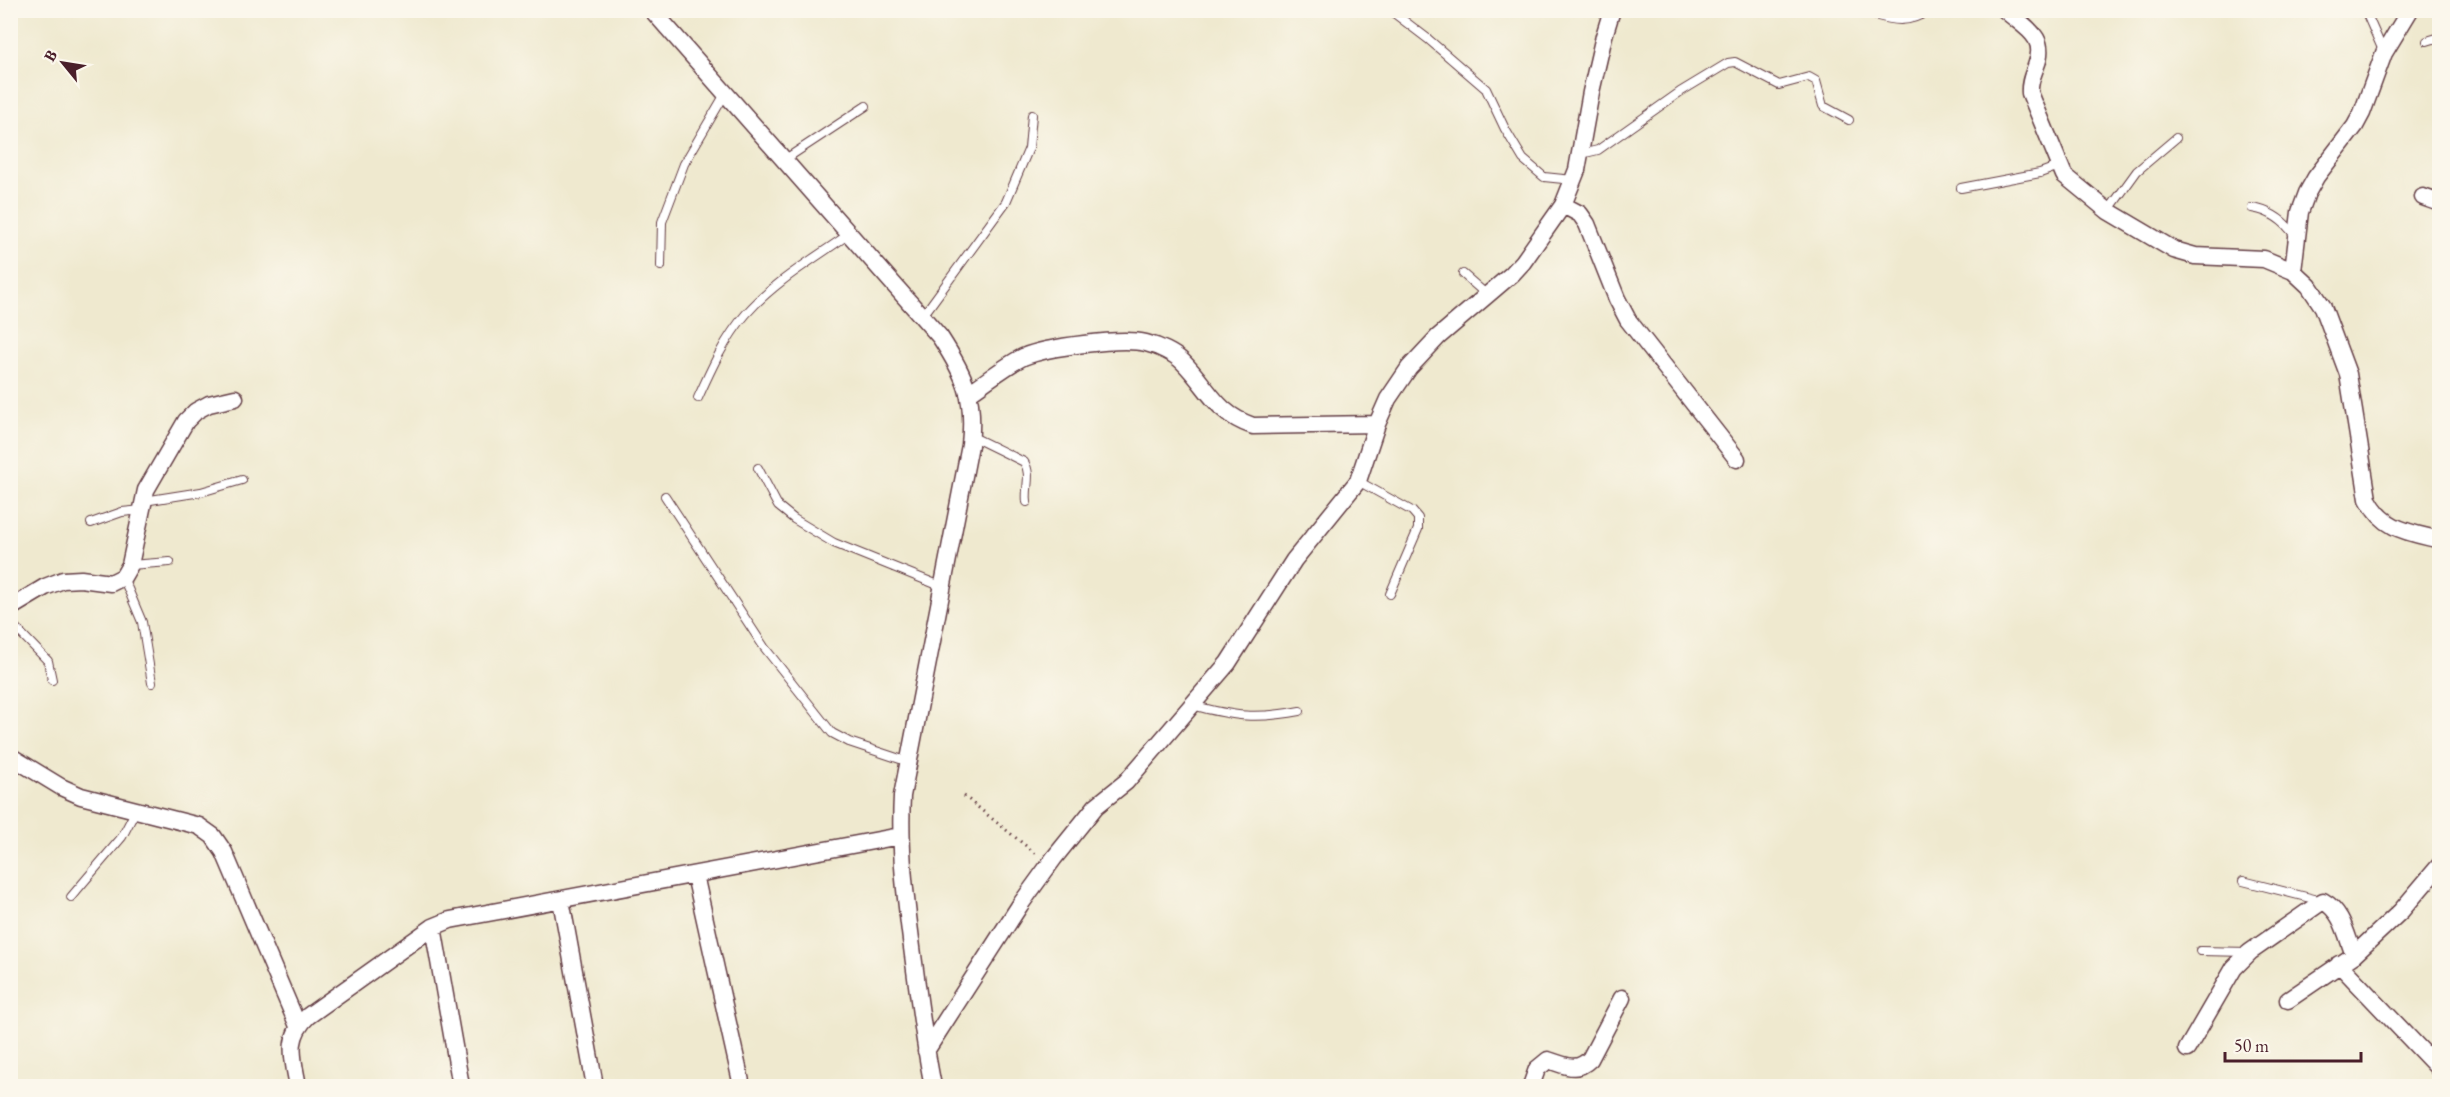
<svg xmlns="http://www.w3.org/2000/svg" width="2450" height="1097" viewBox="0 0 2450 1097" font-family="'EB Garamond',serif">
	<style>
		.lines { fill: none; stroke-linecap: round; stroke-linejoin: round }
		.lane-casing { stroke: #633d44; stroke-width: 10 }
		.street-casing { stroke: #633d44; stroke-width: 19 }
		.path { stroke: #633d44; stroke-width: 3; stroke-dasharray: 1.5 4.5; stroke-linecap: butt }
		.lane { stroke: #fff; stroke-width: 8 }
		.street { stroke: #fff; stroke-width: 16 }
	</style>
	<rect width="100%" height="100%" fill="#fbf7ec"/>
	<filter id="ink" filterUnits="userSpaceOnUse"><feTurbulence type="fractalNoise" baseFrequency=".0167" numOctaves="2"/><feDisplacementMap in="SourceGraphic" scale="12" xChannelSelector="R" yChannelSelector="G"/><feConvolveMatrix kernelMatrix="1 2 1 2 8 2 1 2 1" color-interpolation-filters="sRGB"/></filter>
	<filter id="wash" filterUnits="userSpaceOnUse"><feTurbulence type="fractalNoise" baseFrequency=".008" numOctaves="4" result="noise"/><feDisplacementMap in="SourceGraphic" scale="24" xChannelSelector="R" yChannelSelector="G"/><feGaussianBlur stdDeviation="1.35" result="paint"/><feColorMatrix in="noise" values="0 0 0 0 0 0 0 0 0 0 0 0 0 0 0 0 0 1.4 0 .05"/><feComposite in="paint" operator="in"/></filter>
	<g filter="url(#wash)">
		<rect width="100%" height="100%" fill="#efe9cf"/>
	</g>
	<g filter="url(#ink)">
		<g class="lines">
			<!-- lane casing -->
			<g class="lane-casing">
				<path id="lane" d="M1390,10L1428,39L1486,89L1505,129L1523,159L1544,177L1573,180
					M2365,10L2384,53
					M1870,14C1892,20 1908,25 1929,10
					M2427,41L2440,37
					M1581,154L1598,150L1680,92L1728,63L1735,62L1779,85L1809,77L1816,81L1823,106L1849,120
					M784,160L866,106
					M1961,188L2040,173L2059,166
					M2252,208C2271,211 2284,220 2295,236
					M2108,211L2137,171L2176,138
					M661,266L662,222L684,164L725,94
					M1463,274L1487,295
					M922,317L1006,202L1029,148L1032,115
					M698,398C711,369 725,338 746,314C775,281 814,259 849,234
					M971,436L1024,462C1032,474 1025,488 1027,502
					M758,468L778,506L794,519L834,543L943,587
					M1358,481L1412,511L1418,518V529L1390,594
					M665,496L764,647L832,733L849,742L909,762
					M144,501L201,492L242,480
					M91,523L122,512L142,510
					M130,565L170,562
					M123,577L142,622L152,683
					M10,622L48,661L52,680
					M1192,705C1235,717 1256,719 1300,711
					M2243,881L2322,901
					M71,897L122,837L136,810
					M2200,951L2249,952"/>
			</g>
			<!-- street casing -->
			<g class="street-casing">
				<path id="street" d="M652,10L940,337C966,377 975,397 970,445L902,796C899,850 906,902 913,955C919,999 924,1043 933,1086
					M2005,10C2025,28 2048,36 2036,66C2033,75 2029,82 2030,93L2064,175L2108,211L2174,250L2195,256L2264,259L2293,271L2309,286L2323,307L2348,374L2368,499C2384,530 2408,532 2440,540
					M2423,197L2440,203
					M1563,205L1580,214L1587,224L1617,299L1628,320L1737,459
					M2293,271L2300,212L2307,193L2316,177L2355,126L2362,113L2384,53L2410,10
					M969,393C987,381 1005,366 1023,357C1047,347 1121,337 1146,343C1158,346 1174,353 1183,362C1209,388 1215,413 1253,426L1377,424
					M10,608L45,587L63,580L81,579L111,583L123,577L130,565L146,490L186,421L196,411L209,404L235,398
					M10,756L61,787L81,796L199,826L213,836L224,852L298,1026
					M695,875L742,1086
					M561,900L595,1086
					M433,927L461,1086
					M2339,964L2440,1070
					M2288,1000L2354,955L2401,911L2440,865
					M2187,1049L2234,968L2250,952L2323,901C2343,912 2346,935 2354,955
					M926,1051L1020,905L1054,858L1096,806L1126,782L1228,663L1294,560L1358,481L1377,424L1388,399L1409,368L1438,337L1512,274L1523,262L1563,205L1577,170L1591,92L1604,36L1612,10
					M298,1086C293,1058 285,1038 308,1016L433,927L450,920L900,836
					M1531,1086L1537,1069L1548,1060C1565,1065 1576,1073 1590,1059L1622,998"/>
			</g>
			<!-- path -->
			<path class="path" d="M964,796L1036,854"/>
			<!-- lane -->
			<use href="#lane" class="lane"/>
			<!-- street -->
			<use href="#street" class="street"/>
		</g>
	</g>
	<!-- margin -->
	<rect width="2450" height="1097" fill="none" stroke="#fbf7ec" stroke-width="36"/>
	<!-- north arrow -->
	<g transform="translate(63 63) rotate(300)" stroke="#fbf7ec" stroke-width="4.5" paint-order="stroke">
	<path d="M0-4.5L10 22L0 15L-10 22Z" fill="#4a1f2b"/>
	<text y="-9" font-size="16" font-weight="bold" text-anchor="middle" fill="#4a1f2b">B</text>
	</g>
	<!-- scale -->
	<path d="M2225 1052v9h136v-9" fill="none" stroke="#4a1f2b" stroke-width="3"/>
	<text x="2234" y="1052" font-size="18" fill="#4a1f2b" stroke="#fbf7ec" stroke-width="4.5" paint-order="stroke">50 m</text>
</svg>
